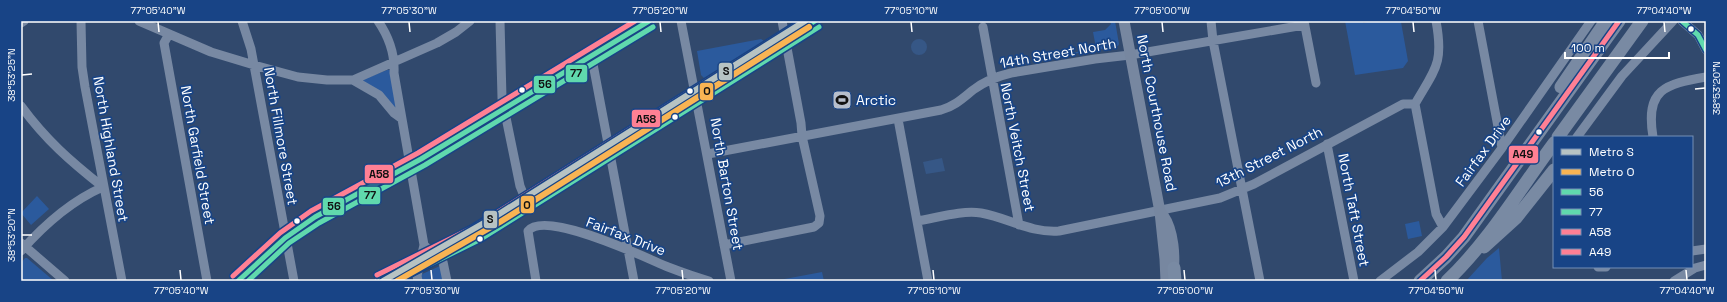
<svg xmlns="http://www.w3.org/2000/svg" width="1727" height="302" viewBox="0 0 1727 302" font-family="'Space Grotesk',sans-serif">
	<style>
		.green { fill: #2b5a9d }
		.water { fill: #365786 }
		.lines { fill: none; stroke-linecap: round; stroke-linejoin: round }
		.minor { stroke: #7889a3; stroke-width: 9 }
		.major { stroke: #7787a0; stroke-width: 11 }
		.highway { stroke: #798aa3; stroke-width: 13 }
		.bus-1-casing { stroke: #184486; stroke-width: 8 }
		.bus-2-casing { stroke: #184486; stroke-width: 8 }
		.bus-3-casing { stroke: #184486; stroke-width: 8 }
		.bus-4-casing { stroke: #184486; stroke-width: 8 }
		.bus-1 { stroke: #60d9ad; stroke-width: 5 }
		.bus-2 { stroke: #60d9ad; stroke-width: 5 }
		.bus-3 { stroke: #ff8094; stroke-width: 5 }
		.bus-4 { stroke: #ff8094; stroke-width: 5 }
		.metro-1-casing { stroke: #184486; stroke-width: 9 }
		.metro-2-casing { stroke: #184486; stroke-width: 9 }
		.metro-1 { stroke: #b7c3c3; stroke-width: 6 }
		.metro-2 { stroke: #f9b453; stroke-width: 6 }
		.ticks { fill: none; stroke: #fff; stroke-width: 1.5 }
		.bus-dot { fill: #fff; stroke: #184486; stroke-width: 1.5 }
		.labels { text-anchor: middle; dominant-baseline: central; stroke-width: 3.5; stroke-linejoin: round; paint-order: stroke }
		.street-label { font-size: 14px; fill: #fff; stroke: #184486 }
		.poi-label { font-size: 14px; fill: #fff; stroke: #184486; text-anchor: start }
		.line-badge { stroke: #184486; stroke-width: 1.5 }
		.pale-badge-label { font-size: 11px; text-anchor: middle; font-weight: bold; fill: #111 }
		.neatline { fill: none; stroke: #fff; stroke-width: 1.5 }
		.ticks-label { font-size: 10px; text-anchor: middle; fill: #fff }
	</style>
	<rect width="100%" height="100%" fill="#31496d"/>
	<!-- green -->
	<path class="green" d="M1110,21H1115L1119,44L1118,46L1062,56V55L1096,48L1093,32L1105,30L1111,24Z
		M1345,21H1363V23L1371,21L1401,22L1408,61L1403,68L1355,75Z
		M761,39L764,41L704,78L701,75L697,51Z
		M387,70H390L397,109L363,81L364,79Z
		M37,196L49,209L31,225L21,213Z
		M1419,221L1422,236L1408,239L1405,224Z
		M1499,248L1502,281H1466L1487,258Z
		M25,258H27L54,281H21V263Z
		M440,266L443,281H421L420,275Z
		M822,272L824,281H774Z"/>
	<!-- water -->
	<path class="water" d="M911 47a8 8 0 1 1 16 0a8 8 0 1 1-16 0Z
		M942,158L945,171L926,174L923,162Z"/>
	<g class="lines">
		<!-- minor -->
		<path class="minor" d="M81,21L82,67L85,87L122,281
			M139,21L211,52L254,65L298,77L327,80H353L437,43L456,32L470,21
			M242,21L251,49L294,281
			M378,21C389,37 395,54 394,73L424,245L417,276L418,281
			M500,21L502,98L520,186L527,203
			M681,21L731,281
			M1211,21L1213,41L1260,281
			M1304,21L1316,83
			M1436,21C1444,64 1435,69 1415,104L1436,214L1443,227
			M1478,21L1502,148
			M1682,21L1698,35L1706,50
			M21,23L24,21
			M983,27L1019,225
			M169,34L164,43L207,281
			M589,57L593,64L634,281
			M353,80L379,95L394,113L401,118
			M21,106C46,140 70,161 103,187
			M898,119L928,281
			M1577,137L1622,76L1673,21
			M1653,137C1645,89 1665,84 1706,77
			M1327,144L1354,281
			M708,154L941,110C955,106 963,98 973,90C985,81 998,76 1011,73L1095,59L1130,55L1304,25
			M917,221C937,218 961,210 981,213C1009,218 1030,233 1059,231L1220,198L1254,184L1403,104H1415
			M21,243L65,281
			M424,245L443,262L447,281
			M724,245L814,227L819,223L820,216L802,136L801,123L782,21
			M21,251C44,225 71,201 103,187
			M1692,251L1706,249
			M1598,267H1606
			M536,281L528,231C545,209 646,258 668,267C681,272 695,277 709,281
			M1380,281L1418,252L1443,227L1502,148L1591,21
			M1674,281L1695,268L1706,265"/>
		<!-- major -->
		<path class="major" d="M1124,21L1160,212L1165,259L1166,281
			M1163,215C1174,231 1175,257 1173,276
			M238,281L285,238L315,217L421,159L649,21
			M380,281L477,233L815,21"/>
		<!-- highway -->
		<path class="highway" d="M1561,87L1606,21
			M1558,137L1642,21
			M1484,247L1516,218L1554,170
			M1174,268L1175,281
			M1420,281L1446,257L1464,237L1619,21
			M1447,281C1489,241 1520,189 1554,143"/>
		<!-- bus-1 casing -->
		<g class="bus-1-casing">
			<path id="bus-1" d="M1682,21L1698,35L1706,50
				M238,281L285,238L315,217L421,159L649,21
				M380,281L477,233L815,21"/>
		</g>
		<!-- bus-2 casing -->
		<g class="bus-2-casing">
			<path id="bus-2" d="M248,281L289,243L319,223L425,165L653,27
				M396,281L481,239L819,27"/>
		</g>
		<!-- bus-3 casing -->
		<g class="bus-3-casing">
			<path id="bus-3" d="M377,275L474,227L802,21
				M233,276L280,233L311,211L418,153L635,21"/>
		</g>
		<!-- bus-4 casing -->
		<g class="bus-4-casing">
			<path id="bus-4" d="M1420,281L1446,257L1464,237L1619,21"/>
		</g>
		<!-- bus-1 -->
		<use href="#bus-1" class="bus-1"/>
		<!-- bus-2 -->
		<use href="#bus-2" class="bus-2"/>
		<!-- bus-3 -->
		<use href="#bus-3" class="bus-3"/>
		<!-- bus-4 -->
		<use href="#bus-4" class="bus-4"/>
		<!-- metro-1 casing -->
		<g class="metro-1-casing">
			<path id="metro-1" d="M383,281L496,216L805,21"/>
		</g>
		<!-- metro-2 casing -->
		<g class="metro-2-casing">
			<path id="metro-2" d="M397,281L500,222L809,27"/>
		</g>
		<!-- metro-1 -->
		<use href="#metro-1" class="metro-1"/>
		<!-- metro-2 -->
		<use href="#metro-2" class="metro-2"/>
	</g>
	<!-- ticks -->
	<path class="ticks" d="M158,22L159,32M409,22L410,32M660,22L661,32M911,22L912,32M1162,22L1163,32M1413,22L1414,32M1664,22L1665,32M22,75L32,74M1695,89L1705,88M22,235H32M180,270L181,280M431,270L432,280M682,270L683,280M933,270L934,280M1184,270L1185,280M1435,270L1436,280M1686,270L1687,280"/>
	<!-- icons -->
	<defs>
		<g id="stadium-square" transform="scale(1)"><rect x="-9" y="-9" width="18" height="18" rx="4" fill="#b7bfcc" stroke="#184486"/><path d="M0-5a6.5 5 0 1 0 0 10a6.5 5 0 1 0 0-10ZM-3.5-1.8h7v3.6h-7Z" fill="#111"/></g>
	</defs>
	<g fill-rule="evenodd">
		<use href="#stadium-square" x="842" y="100"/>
	</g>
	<!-- markers -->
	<g class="bus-dot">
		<circle cx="1691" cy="29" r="3.5"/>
		<circle cx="522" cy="90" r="3.5"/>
		<circle cx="690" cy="91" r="3.5"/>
		<circle cx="675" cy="117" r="3.5"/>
		<circle cx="1539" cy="132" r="3.5"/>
		<circle cx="297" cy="221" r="3.5"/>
		<circle cx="480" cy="239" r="3.5"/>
	</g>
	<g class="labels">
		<!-- street labels -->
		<g class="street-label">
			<text transform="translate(1058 53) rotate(-10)">14th Street North</text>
			<text transform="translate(1157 113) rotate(79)">North Courthouse Road</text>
			<text transform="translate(281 136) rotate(80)">North Fillmore Street</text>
			<text transform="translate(1018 147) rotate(79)">North Veitch Street</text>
			<text transform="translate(111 149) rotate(80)">North Highland Street</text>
			<text transform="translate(1483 151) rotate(-54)">Fairfax Drive</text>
			<text transform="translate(198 155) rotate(80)">North Garfield Street</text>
			<text transform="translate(1269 157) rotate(-27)">13th Street North</text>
			<text transform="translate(727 184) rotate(80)">North Barton Street</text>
			<text transform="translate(1354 210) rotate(79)">North Taft Street</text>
			<text transform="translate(626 236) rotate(21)">Fairfax Drive</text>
		</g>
		<!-- poi labels -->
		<g class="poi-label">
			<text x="856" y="100">Arctic</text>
		</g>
	</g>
	<g class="line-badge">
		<rect x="718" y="62" width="15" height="19" rx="4" fill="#b7c3c3"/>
		<rect x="565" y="64" width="23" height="19" rx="4" fill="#60d9ad"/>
		<rect x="533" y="75" width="23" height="19" rx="4" fill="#60d9ad"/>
		<rect x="699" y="82" width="15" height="19" rx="4" fill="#f9b453"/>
		<rect x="631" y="109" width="30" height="19" rx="4" fill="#ff8094"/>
		<rect x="1508" y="145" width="31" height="19" rx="4" fill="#ff8094"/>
		<rect x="364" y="164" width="30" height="20" rx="4" fill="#ff8094"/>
		<rect x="358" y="186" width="23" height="19" rx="4" fill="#60d9ad"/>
		<rect x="520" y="195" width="15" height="19" rx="4" fill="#f9b453"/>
		<rect x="322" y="197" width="23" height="19" rx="4" fill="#60d9ad"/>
		<rect x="483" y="210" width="15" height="19" rx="4" fill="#b7c3c3"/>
	</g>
	<g class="pale-badge-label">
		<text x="726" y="75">S</text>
		<text x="576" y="77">77</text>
		<text x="545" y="88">56</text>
		<text x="707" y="95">O</text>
		<text x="646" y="123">A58</text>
		<text x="1523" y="158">A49</text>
		<text x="379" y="178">A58</text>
		<text x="370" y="199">77</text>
		<text x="527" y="209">O</text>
		<text x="334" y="210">56</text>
		<text x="490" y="223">S</text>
	</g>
	<!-- border -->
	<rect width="1727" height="302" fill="none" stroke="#184486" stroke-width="44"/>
	<!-- legend -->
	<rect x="1553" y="136" width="140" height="132" fill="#184486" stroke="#748fb6"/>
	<rect x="1561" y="149" width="20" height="6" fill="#b7c3c3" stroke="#748fb6"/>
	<text x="1589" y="156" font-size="12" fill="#ffffff">Metro S</text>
	<rect x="1561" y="169" width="20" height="6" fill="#f9b453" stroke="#748fb6"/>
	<text x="1589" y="176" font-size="12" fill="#ffffff">Metro O</text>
	<rect x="1561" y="189" width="20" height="6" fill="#60d9ad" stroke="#748fb6"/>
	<text x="1589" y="196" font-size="12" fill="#ffffff">56</text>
	<rect x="1561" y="209" width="20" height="6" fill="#60d9ad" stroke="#748fb6"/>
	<text x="1589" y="216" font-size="12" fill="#ffffff">77</text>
	<rect x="1561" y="229" width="20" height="6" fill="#ff8094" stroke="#748fb6"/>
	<text x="1589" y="236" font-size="12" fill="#ffffff">A58</text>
	<rect x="1561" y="249" width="20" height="6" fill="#ff8094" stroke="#748fb6"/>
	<text x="1589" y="256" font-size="12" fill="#ffffff">A49</text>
	<!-- scale -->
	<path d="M1565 52v6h104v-6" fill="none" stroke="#ffffff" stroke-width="2"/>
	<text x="1571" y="52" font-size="12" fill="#ffffff" stroke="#184486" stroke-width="3" paint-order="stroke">100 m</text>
	<rect x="22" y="22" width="1683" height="258" class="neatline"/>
	<g class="ticks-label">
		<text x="158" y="14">77°05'40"W</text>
		<text x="409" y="14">77°05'30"W</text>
		<text x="660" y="14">77°05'20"W</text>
		<text x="911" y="14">77°05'10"W</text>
		<text x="1162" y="14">77°05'00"W</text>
		<text x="1413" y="14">77°04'50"W</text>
		<text x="1664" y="14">77°04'40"W</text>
		<text transform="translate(11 75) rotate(-90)" y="4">38°53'25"N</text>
		<text transform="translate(1716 88) rotate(-90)" y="4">38°53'20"N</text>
		<text transform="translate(11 235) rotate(-90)" y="4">38°53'20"N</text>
		<text x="181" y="294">77°05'40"W</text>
		<text x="432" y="294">77°05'30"W</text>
		<text x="683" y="294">77°05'20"W</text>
		<text x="934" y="294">77°05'10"W</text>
		<text x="1185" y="294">77°05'00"W</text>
		<text x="1436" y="294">77°04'50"W</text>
		<text x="1687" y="294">77°04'40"W</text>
	</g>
</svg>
